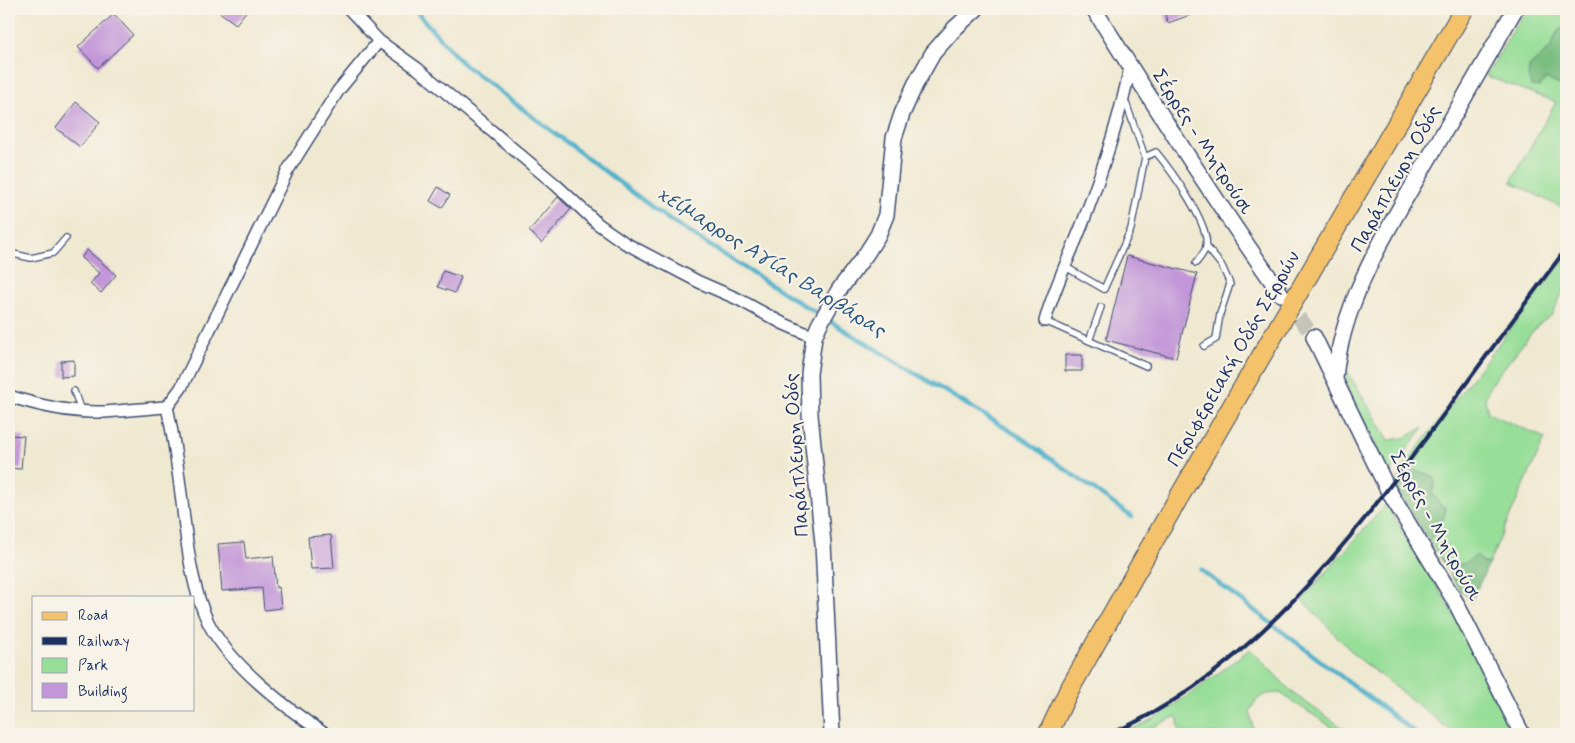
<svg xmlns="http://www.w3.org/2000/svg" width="1575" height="743" viewBox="0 0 1575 743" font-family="Mynerve,sans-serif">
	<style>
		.green { fill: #97de98; stroke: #59867b }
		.forest { fill: #79bd80; stroke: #4a766f }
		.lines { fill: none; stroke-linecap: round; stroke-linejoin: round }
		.stream { stroke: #4cb0cb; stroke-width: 4.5 }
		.building { fill: #c296d8 }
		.tertiary-tunnel { stroke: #c5c4bb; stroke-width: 15; stroke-dasharray: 15 8; stroke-linecap: butt }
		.service-casing { stroke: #3b4b6f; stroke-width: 8 }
		.minor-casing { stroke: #3b4b6f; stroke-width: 14 }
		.tertiary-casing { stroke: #3b4b6f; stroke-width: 18 }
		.primary-casing { stroke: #3b4b6f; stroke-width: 21 }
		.service { stroke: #fff; stroke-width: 5.5 }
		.minor { stroke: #fff; stroke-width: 11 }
		.tertiary { stroke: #fff; stroke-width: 15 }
		.primary { stroke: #f4c26a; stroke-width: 19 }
		.rail { stroke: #1b2f5e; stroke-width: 4 }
		.labels { text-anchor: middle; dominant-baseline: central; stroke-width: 4.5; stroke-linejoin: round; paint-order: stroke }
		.street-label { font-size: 20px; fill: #1b2f5e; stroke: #f7f3e8 }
		.water-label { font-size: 21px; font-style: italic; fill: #2a567f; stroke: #f7f3e8 }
	</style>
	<rect width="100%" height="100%" fill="#f7f3e8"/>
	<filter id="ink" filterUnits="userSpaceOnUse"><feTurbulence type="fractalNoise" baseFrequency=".02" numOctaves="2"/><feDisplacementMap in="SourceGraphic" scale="10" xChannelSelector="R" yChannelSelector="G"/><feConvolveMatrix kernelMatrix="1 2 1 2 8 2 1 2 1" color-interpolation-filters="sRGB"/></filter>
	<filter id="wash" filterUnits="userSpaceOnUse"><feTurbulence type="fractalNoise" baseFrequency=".0096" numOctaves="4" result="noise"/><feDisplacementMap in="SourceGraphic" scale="20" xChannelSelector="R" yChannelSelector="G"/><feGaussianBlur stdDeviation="1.12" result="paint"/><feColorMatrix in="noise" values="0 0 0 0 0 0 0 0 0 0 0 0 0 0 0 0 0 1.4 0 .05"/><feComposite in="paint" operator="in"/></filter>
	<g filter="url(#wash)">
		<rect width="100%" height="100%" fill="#f0e9d2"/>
		<!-- green -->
		<path class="green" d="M1526,9H1566V27L1558,30L1551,47L1529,67C1541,75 1552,84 1566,86V210L1511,182L1556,102L1486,76Z
			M1566,257V285L1552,315L1538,325L1490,385L1485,399L1488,413L1545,438L1489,563L1450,564L1441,559L1429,540L1443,520L1445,507L1441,506L1432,493L1435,483L1403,467Z
			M1344,366L1389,440L1404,438L1423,428L1390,473L1348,391Z
			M1386,504L1460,624L1516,734H1455L1357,657L1302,600Z
			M1250,649L1295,695L1352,734H1342L1280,693L1267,694L1256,700L1250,711L1254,734H1180L1177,716L1138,734H1122L1155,718L1195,691Z"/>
		<!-- forest -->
		<path class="forest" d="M1565,26L1566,86L1559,85L1546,78L1540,87L1531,86L1528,76L1529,67L1551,47L1558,30Z
			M1403,467L1434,476L1435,483L1432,493L1441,506L1446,508L1443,520L1429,540L1398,493L1397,486Z
			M1477,555L1484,564L1489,563L1471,602L1465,594L1459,590L1441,559C1457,568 1463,566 1477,555Z"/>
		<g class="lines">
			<!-- stream -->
			<path class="stream" d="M414,9L462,63L665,217L800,303L1022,438L1132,517
				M1201,570L1417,734"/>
		</g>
		<g id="blocks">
			<!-- building -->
			<path class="building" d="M215,9H248L236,24Z
				M1163,9H1203L1204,10L1168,23Z
				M114,14L133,35L98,68L78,47Z
				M76,102L100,122L80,147L56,128Z
				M438,187L450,195L442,208L430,201Z
				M558,197L571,209L542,243L529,231Z
				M87,250L116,275L101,293L90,284L99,273L81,258Z
				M1127,256L1197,274L1176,358L1106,340Z
				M443,271L461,277L455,293L438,287Z
				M1065,355H1082V371H1065Z
				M74,360V376L61,377V361Z
				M9,435L24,436L21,469L9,468Z
				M331,535L334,568L311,569L308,537Z
				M244,542L246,559L273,556L276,588L279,587L281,608L264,610L262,588L222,591L218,544Z"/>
		</g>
	</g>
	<g filter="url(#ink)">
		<use href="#blocks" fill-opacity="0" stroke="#3b4b6f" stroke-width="1"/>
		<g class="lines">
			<!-- tertiary-tunnel -->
			<path class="tertiary-tunnel" d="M1285,299L1314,337"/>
			<!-- service casing -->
			<g class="service-casing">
				<path id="service" d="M1125,100L1145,157
					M9,253L31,258L53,253L66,238
					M1064,266L1104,289L1131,229L1145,157L1156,152C1170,169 1211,225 1206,247C1205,252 1199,259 1196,263
					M1045,321L1146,366
					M1089,341L1101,307
					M1204,346L1216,339L1220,314L1230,284L1222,266L1206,246
					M74,391L81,411"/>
			</g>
			<!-- minor casing -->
			<g class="minor-casing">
				<path id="minor" d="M349,9L379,41L418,69L556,185L598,224L625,243L699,282L738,299L782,323L814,337
					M1045,321C1055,285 1072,252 1085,217C1103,169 1120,118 1130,67
					M9,396C39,406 73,413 105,412C125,411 146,408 167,407
					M325,734C287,709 228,663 208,622C194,592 189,559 185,527C180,486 176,446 167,407L181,388L288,170L338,91L379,41"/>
			</g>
			<!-- tertiary casing -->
			<g class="tertiary-casing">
				<path id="tertiary" d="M1094,9C1154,105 1215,201 1281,294
					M1314,337L1388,490L1456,603L1522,734
					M1335,378C1342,300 1388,229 1426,163C1456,112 1486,60 1515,9
					M832,734L823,543L810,415L809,374L814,337L819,325L839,290L866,254L878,235L886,215L894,138L902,114L915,85L933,53L955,28L976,9"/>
			</g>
			<!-- primary casing -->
			<g class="primary-casing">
				<path id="primary" d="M1048,734L1068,692L1165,521L1464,9"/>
			</g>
			<!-- service -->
			<use href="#service" class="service"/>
			<!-- minor -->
			<use href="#minor" class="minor"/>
			<!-- tertiary -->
			<use href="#tertiary" class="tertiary"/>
			<!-- primary -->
			<use href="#primary" class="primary"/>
			<!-- rail -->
			<path class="rail" d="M1110,734C1249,675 1350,541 1438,422C1480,364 1523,306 1566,249"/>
		</g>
	</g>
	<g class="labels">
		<!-- street labels -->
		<g class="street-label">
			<text transform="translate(1202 142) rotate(57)">Σέρρες - Μητρούσι</text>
			<text transform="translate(1396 179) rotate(-61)">Παράπλευρη Οδός</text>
			<text transform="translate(1234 359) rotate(-60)">Περιφερειακή Οδός Σερρών</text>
			<text transform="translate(797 455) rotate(-94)">Παράπλευρη Οδός</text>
			<text transform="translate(1435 526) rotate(61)">Σέρρες - Μητρούσι</text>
		</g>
		<!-- water labels -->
		<g class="water-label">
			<text transform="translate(771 262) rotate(32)">χείμαρρος Αγίας Βαρβάρας</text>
		</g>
	</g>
	<!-- margin -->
	<rect width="1575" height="743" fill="none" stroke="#f7f3e8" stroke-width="30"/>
	<!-- legend -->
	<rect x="32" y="596" width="162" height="115" fill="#f7f3e8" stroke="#9fa5b1"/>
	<rect x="42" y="612" width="25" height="8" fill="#f4c26a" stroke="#9fa5b1"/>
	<text x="78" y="620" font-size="15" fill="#1b2f5e">Road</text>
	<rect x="42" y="637" width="25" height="8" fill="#1b2f5e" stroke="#9fa5b1"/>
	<text x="78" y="646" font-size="15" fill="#1b2f5e">Railway</text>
	<rect x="42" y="658" width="25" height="15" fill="#97de98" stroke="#9fa5b1"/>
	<text x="78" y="670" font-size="15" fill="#1b2f5e">Park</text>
	<rect x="42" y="683" width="25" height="15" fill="#c296d8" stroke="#9fa5b1"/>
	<text x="78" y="696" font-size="15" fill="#1b2f5e">Building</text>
</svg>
